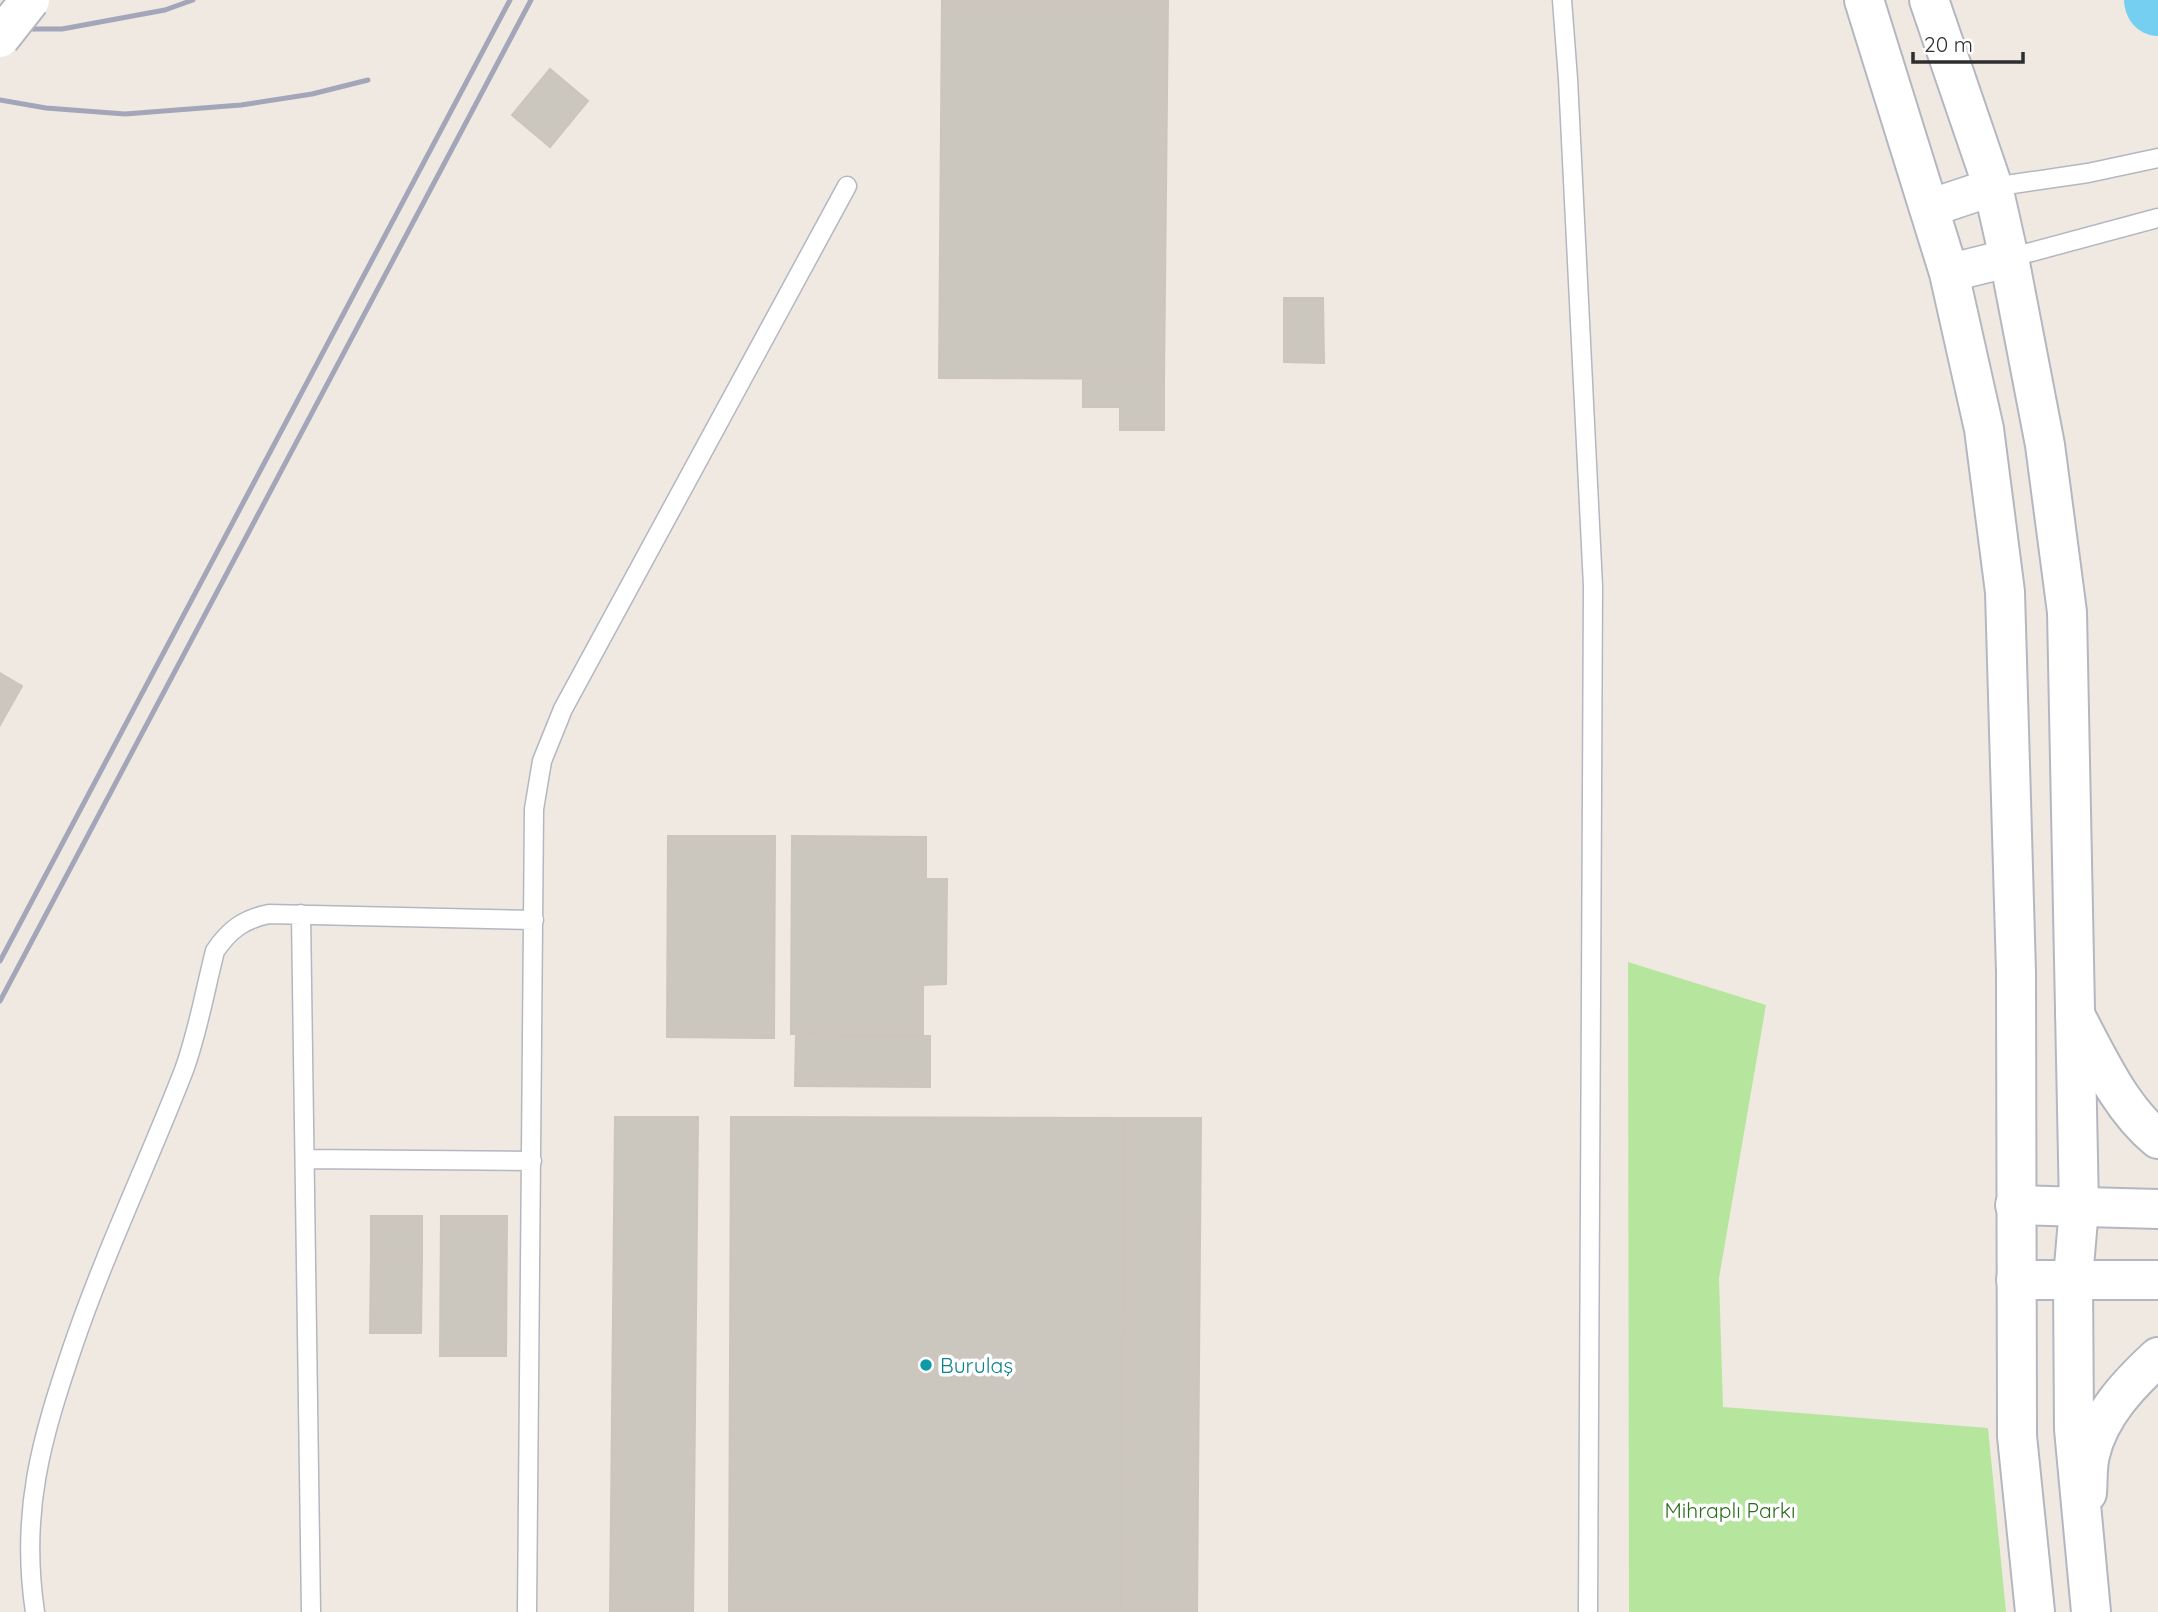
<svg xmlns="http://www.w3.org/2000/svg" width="2158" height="1612" viewBox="0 0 2158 1612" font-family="Quicksand,sans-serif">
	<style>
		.green { fill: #b6e59e }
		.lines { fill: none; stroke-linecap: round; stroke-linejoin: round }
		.river { stroke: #75cff0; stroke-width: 66 }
		.building { fill: #cbc7bf; stroke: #cbc5ba; stroke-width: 2 }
		.service-casing { stroke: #b4b7c1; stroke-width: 21 }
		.minor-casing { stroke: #b4b7c1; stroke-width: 40 }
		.tertiary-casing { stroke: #b4b7c1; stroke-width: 42 }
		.secondary-casing { stroke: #b4b7c1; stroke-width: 42 }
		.service { stroke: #fff; stroke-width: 18 }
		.minor { stroke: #fff; stroke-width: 37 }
		.tertiary { stroke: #fff; stroke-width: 38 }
		.secondary { stroke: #fff; stroke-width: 38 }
		.rail { stroke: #a3a6b8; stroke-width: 5 }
		.secondary-bridge-casing { stroke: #b4b7c1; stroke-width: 42; stroke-linecap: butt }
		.secondary-bridge { stroke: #fff; stroke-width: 38 }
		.culture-dot { fill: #0f9aa8; stroke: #fff; stroke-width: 2.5 }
		.labels { text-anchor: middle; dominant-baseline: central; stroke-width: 7; stroke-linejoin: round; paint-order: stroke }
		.culture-label { font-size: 21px; fill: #0d838f; stroke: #fff; text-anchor: start }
		.park-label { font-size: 21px; fill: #2c6e1b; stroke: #fff }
	</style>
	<rect width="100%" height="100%" fill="#efe9e1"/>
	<!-- green -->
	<path class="green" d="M1628,962L1766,1005L1719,1278L1723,1407L1988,1428L2006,1612H1629Z"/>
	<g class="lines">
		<!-- river -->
		<path class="river" d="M2157,0L2158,3"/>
	</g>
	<!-- building -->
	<path class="building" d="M942,0H1168L1164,379L939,378Z
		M550,69L588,101L550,147L512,115Z
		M1284,298H1323L1324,363L1284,362Z
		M1083,379H1164V430H1120V407H1083Z
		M0,673L22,686L0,725Z
		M668,836H775L774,1038L667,1037Z
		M792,836L926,837V879H947L946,984L923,985V1036L791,1034Z
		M796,1035L930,1036V1087L795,1086Z
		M615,1117H698L693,1612H610Z
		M731,1117L1124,1118L1121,1612H729Z
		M1124,1118H1201L1197,1612H1121Z
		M371,1216H422V1256H371Z
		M441,1216H507L506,1356H440Z
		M371,1256H422L421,1333H370Z"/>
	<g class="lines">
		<!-- service casing -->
		<g class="service-casing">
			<path id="service" d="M1562,0L1568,79L1593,586L1588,1612
				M1993,187L2088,173L2158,158
				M2009,258L2158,218
				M301,914L311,1612
				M305,1159L532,1161
				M35,1612C20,1512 41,1440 73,1346C105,1252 148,1163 184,1070C198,1032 205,990 215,951C229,930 244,919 269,914L534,920
				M527,1612L534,809L542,761L563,709L847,186"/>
		</g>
		<!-- minor casing -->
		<g class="minor-casing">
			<path id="minor" d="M1930,208L1993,187
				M1949,273L2009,258"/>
		</g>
		<!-- tertiary casing -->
		<g class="tertiary-casing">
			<path id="tertiary" d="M2075,1015C2098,1058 2120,1108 2158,1139
				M2015,1205L2158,1209
				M2016,1280H2158
				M2087,1493C2088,1481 2087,1467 2090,1455C2099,1415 2129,1384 2158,1357"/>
		</g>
		<!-- secondary casing -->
		<g class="secondary-casing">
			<path id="secondary" d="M1864,0L1949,273L1984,429L2005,592L2016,972L2017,1436L2035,1612
				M1929,0L1993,187L2009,258L2045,445L2067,612L2079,1208L2073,1278L2074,1429L2091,1612"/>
		</g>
		<!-- service -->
		<use href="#service" class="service"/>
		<!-- minor -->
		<use href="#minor" class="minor"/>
		<!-- tertiary -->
		<use href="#tertiary" class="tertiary"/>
		<!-- secondary -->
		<use href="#secondary" class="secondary"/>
		<!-- rail -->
		<path class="rail" d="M0,29H62L165,10L193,0
			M0,100L46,108L125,114L241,105L312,94L368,80
			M0,961L510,0
			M0,1001L531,0"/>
		<!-- secondary-bridge casing -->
		<g class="secondary-bridge-casing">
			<path id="secondary-bridge" d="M0,38L30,0"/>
		</g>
		<!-- secondary-bridge -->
		<use href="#secondary-bridge" class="secondary-bridge"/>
	</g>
	<!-- markers -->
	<circle class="culture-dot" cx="926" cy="1365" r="7"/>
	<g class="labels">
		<!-- culture labels -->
		<g class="culture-label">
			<text x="940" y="1365">Burulaş</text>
		</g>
		<!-- park labels -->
		<g class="park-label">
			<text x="1730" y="1510">Mihraplı Parkı</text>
		</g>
	</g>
	<!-- scale -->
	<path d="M1913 52v10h110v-10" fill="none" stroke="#2e2e2e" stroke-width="3.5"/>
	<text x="1924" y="52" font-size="21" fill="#2e2e2e" stroke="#ffffff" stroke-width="5" paint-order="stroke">20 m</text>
</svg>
